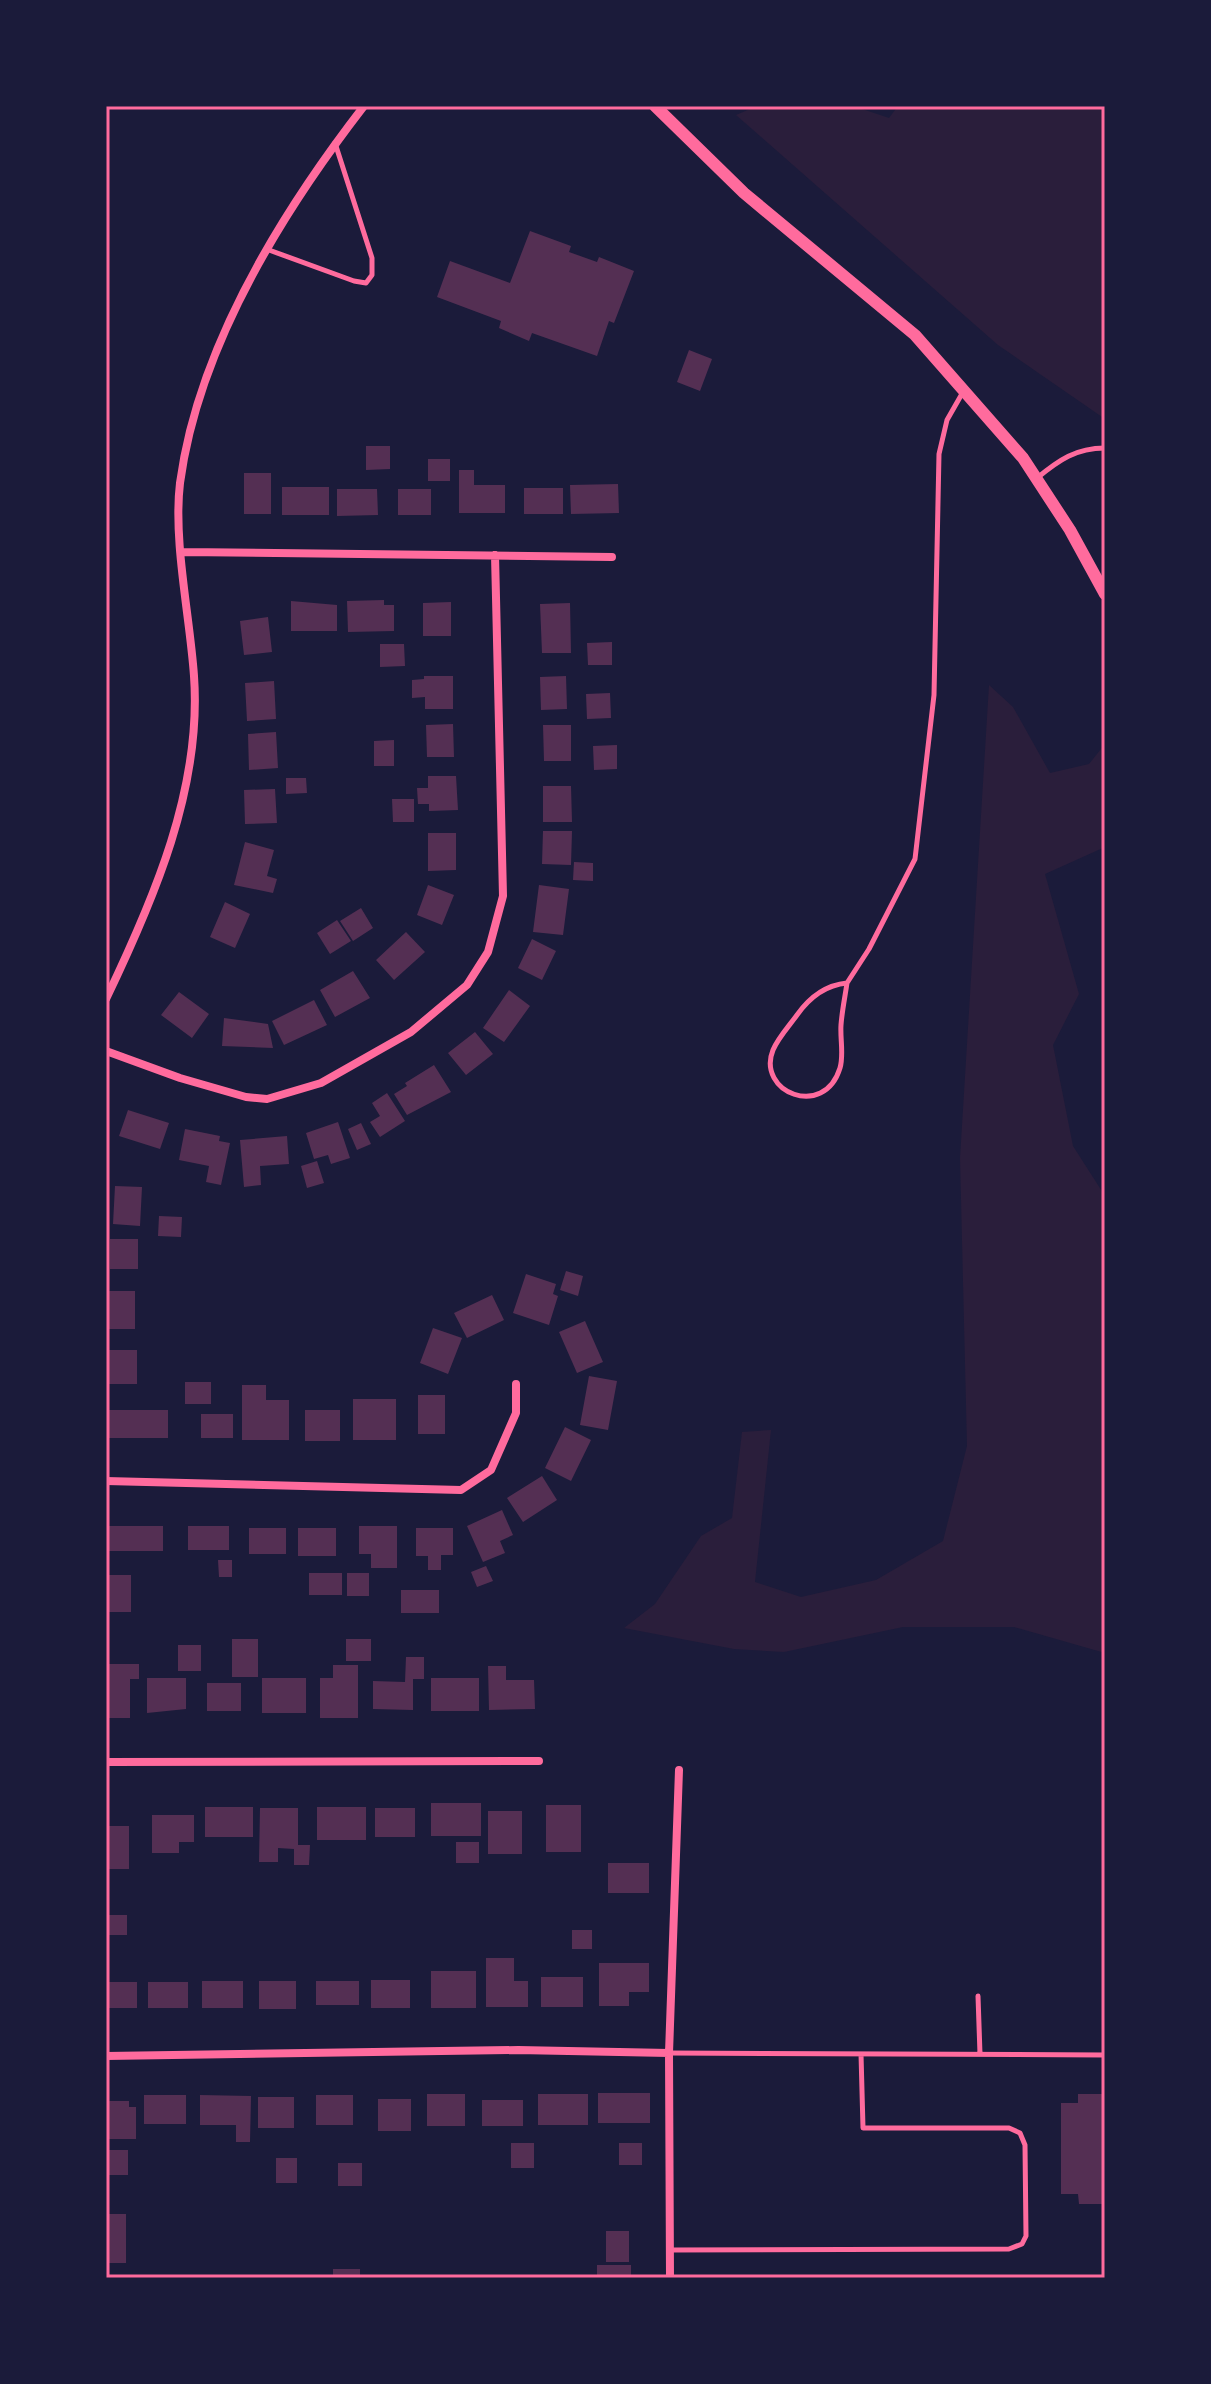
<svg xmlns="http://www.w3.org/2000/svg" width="1211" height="2384" viewBox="0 0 1211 2384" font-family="'Open Sans',sans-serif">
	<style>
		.green { fill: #2a1e3b }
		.building { fill: #542f53 }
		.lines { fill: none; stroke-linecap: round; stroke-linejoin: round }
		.service { stroke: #ff6b9d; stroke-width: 5 }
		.minor { stroke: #ff6b9d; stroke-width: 8 }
		.tertiary { stroke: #ff6b9d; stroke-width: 12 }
		.neatline { fill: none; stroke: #ff6b9d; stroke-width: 3 }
	</style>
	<rect width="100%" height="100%" fill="#1b1b3a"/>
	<!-- green -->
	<path class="green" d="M757,106H853L889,118L898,106H1105V419L998,345L736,115Z
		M989,685L1013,707L1050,773L1089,764L1105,744V847L1045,874L1079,994L1053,1045L1073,1146L1105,1196V1653L1014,1627H903L784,1652L734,1649L624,1628L655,1604L701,1536L732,1518L742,1432L771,1430L755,1582L801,1597L876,1580L943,1541L967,1446L960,1158Z"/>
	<!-- building -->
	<path class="building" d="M530,231L571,246L569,252L597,262L599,257L634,271L614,323L609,321L597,356L532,333L529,341L499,328L501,321L437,297L450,261L510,283Z
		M689,350L712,359L700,391L677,382Z
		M366,446H390V469L366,470Z
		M428,459H450V481H428Z
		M459,470H474V485H505V513H459Z
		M244,473H271V514H244Z
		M618,484L619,513L571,514L570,485Z
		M282,487H329V515H282Z
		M524,488H563V514H524Z
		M337,489H377L378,515L337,516Z
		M398,489H431V515H398Z
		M384,600V605H394V631L348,632L347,601Z
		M291,601L337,605V631H291Z
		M451,602V636H423V603Z
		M570,603L571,653H542L540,604Z
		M268,617L272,652L244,655L240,621Z
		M612,642V665H588L587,643Z
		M380,644H404L405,666L380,667Z
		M424,676H453V709H425V697L412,698V680L424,679Z
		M566,676L567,709L541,710L540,677Z
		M274,681L276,719L247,721L245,683Z
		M610,693L611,718L587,719L586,694Z
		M453,724L454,757H427L426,725Z
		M543,725H571V761H544Z
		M276,732L278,768L249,770L248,734Z
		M394,740V766H374V741Z
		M617,745V769L594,770L593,746Z
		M428,776H456L458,810L429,811V804H418L417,788H428Z
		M286,778H306L307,793L286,794Z
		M543,786H571L572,822H543Z
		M275,789L277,823L245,824L244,790Z
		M392,799H414V822H393Z
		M543,831H572L571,865L542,864Z
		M428,833H456V870L428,871Z
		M245,842L274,850L267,876L277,879L273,893L234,885Z
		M574,862L593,863V881L573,880Z
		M428,885L454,895L442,925L417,915Z
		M539,885L569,889L563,935L533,932Z
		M225,902L250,914L235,948L210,937Z
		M361,908L373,928L353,941L340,921Z
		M337,920L351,941L330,954L317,933Z
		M406,932L425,952L394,980L376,960Z
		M532,939L556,951L542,980L518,968Z
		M353,971L370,998L335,1017L320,990Z
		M509,990L530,1006L504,1042L483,1028Z
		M179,992L209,1014L192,1038L161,1015Z
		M314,1000L327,1025L284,1045L272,1021Z
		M224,1018L268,1024L273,1048L222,1046Z
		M475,1032L493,1054L466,1075L448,1053Z
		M434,1065L451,1092L407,1115L394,1094L407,1086L405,1083Z
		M387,1093L405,1121L380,1137L370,1122L380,1116L372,1103Z
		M128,1110L169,1123L160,1149L119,1136Z
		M338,1122L350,1158L331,1164L328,1155L314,1159L306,1133Z
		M361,1123L371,1144L357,1150L348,1129Z
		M185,1129L220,1136L219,1141L230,1143L221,1185L206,1182L209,1166L179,1160Z
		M287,1136L289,1164L260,1166L261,1185L244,1187L240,1140Z
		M317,1161L324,1183L307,1188L301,1166Z
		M115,1186L142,1187L140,1226L113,1224Z
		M159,1216L182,1217L181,1237L158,1236Z
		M110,1239H138V1269H110Z
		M566,1271L583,1276L578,1296L560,1290Z
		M526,1274L556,1284L553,1294L558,1296L549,1325L513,1313Z
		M109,1291H135V1329H109Z
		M492,1295L504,1320L467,1338L454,1313Z
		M585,1321L603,1362L577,1373L559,1332Z
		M433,1328L462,1338L448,1374L420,1363Z
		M108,1350H137V1384H108Z
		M589,1376L617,1381L608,1430L580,1425Z
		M185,1382H211V1404H185Z
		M242,1385H266V1400H289V1440H242Z
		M418,1395H445V1434H418Z
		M353,1399H396V1440H353Z
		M109,1410H168V1438H109Z
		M305,1410H340V1441H305Z
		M201,1414H233V1438H201Z
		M565,1427L591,1440L571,1481L545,1468Z
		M542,1476L557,1500L523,1522L507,1498Z
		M502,1510L513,1535L500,1541L505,1553L483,1562L467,1526Z
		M108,1526H163V1551H108Z
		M188,1526H229V1550H188Z
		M359,1526H397V1568H371V1554H359Z
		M249,1528H286V1554H249Z
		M298,1528H336V1556H298Z
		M416,1528H453V1555H441V1570H428V1556H416Z
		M218,1560H232V1577H219Z
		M486,1566L493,1581L477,1587L471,1572Z
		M309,1573H342V1595H309Z
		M347,1573H369V1596H347Z
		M106,1575H131V1612H106Z
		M401,1590H439V1613H401Z
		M232,1639H258V1677H232Z
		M346,1639H371V1661H346Z
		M178,1645H201V1671H178Z
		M406,1657H424V1679H413V1710L373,1709V1681L405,1682Z
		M106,1664H139V1679H130V1718H106Z
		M333,1665H358V1718H320V1678H333Z
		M488,1666H506V1680H534L535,1709L489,1710Z
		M147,1678H186V1709L147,1713Z
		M262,1678H306V1713H262Z
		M431,1678H479V1711H431Z
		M207,1683H241V1711H207Z
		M431,1803H481V1836H431Z
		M546,1805H581V1852H546Z
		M205,1807H253V1837H205Z
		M317,1807H366V1840H317Z
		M260,1808H298V1845H310L309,1865H294V1849L278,1848V1862H259Z
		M375,1808H415V1837H375Z
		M488,1811H522V1854H488Z
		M152,1815H194V1842H179V1853H152Z
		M106,1826H129V1869H106Z
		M456,1842H479V1863H456Z
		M608,1863H649V1893H608Z
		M106,1915H127V1935H106Z
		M572,1930H592V1949H572Z
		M486,1958H514V1981H528V2007H486Z
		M599,1963H649V1992H629V2006H599Z
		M431,1971H476V2008H431Z
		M541,1977H583V2007H541Z
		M371,1980H410V2008H371Z
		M202,1981H243V2008H202Z
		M259,1981H296V2009H259Z
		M316,1981H359V2005H316Z
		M106,1982H137V2008H106Z
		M148,1982H188V2008H148Z
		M598,2093H650V2123H598Z
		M427,2094H465V2126H427Z
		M538,2094H588V2125H538Z
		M1078,2094H1105V2204H1079L1078,2194H1061V2103H1078Z
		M144,2095H186V2124H144Z
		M200,2095L251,2096L250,2142H236V2125H200Z
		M316,2095H353V2125H316Z
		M258,2097H294V2128H258Z
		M378,2099H411V2131H378Z
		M482,2100H523V2126H482Z
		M106,2101H129V2107H136V2139H106Z
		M511,2143H534V2168H511Z
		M619,2143H642V2165H619Z
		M106,2150H128V2175H106Z
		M276,2158H297V2183H276Z
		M338,2163H362V2186H338Z
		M106,2214H126V2263H106Z
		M606,2231H629V2262H606Z
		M597,2265H631V2278H597Z
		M333,2269H360V2278H333Z"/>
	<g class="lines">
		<!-- service -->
		<path class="service" d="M269,250L354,281L366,283L372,275V258L335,143
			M1037,478C1059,460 1076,448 1105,448
			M847,983L869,949L915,859L934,695L939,454L947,420L963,392
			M847,983C845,997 842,1011 841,1025C840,1039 844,1055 840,1068C824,1120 756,1092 773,1050C778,1038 789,1026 797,1015C809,998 826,985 847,983Z
			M978,1996L980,2054
			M669,2053L1105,2055
			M671,2250L1009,2249L1022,2244L1026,2236L1025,2145L1020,2133L1009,2128H863L861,2054"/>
		<!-- minor -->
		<path class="minor" d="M183,552L612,557
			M106,999C154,899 202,788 194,676C190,617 173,541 180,483C198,348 282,212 364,106
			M106,1051L180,1078L246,1097L267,1099L321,1083L411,1032L467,985L488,952L503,896L495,555
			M106,1481L461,1490L491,1470L516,1413V1384
			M106,1762L539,1761
			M106,2056L518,2050L669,2053
			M670,2278L669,2053L679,1770"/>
		<!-- tertiary -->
		<path class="tertiary" d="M655,106L744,193L915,335L1023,458L1070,530L1105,594"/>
	</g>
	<!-- border -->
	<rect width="1211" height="2384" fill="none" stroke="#1b1b3a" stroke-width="216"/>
	<rect x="108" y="108" width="995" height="2168" class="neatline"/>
</svg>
